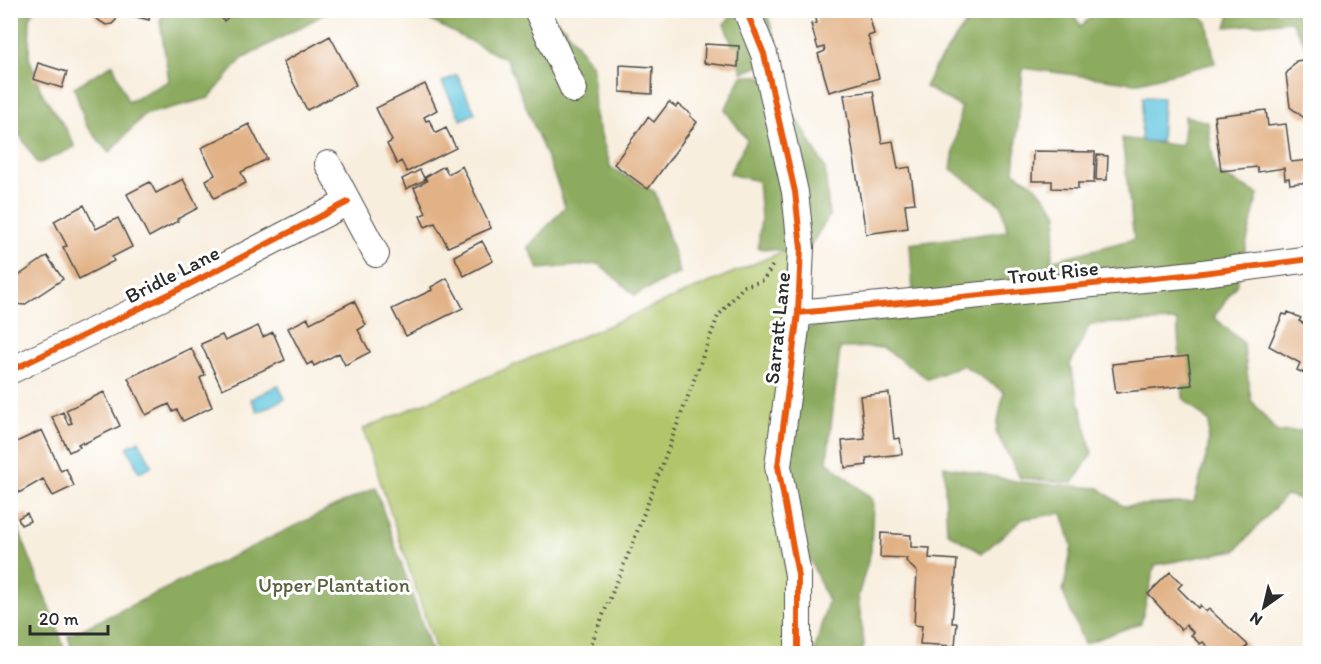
<svg xmlns="http://www.w3.org/2000/svg" width="1321" height="664" viewBox="0 0 1321 664" font-family="Itim,sans-serif">
	<style>
		.green { fill: #b1c66a; stroke: #6e784a; stroke-width: 1.5 }
		.forest { fill: #8cab5e; stroke: #5c6b44; stroke-width: 1.5 }
		.water { fill: #61c6df; stroke: #467885; stroke-width: 1.5 }
		.building { fill: #e2b287 }
		.lines { fill: none; stroke-linecap: round; stroke-linejoin: round }
		.minor-casing { stroke: #4a4846; stroke-width: 28 }
		.path { stroke: #4a4846; stroke-width: 4; stroke-dasharray: 1.5 4.5; stroke-linecap: butt }
		.minor { stroke: #fff; stroke-width: 26 }
		.cycleway-casing { stroke: #fff; stroke-width: 10 }
		.cycleway { stroke: #e8590c; stroke-width: 6 }
		.labels { text-anchor: middle; dominant-baseline: central; stroke-width: 6; stroke-linejoin: round; paint-order: stroke }
		.street-label { font-size: 21px; fill: #2b2b2b; stroke: #fff }
		.park-label { font-size: 21px; fill: #5a6141; stroke: #fff }
	</style>
	<rect width="100%" height="100%" fill="#fff"/>
	<filter id="ink" filterUnits="userSpaceOnUse"><feTurbulence type="fractalNoise" baseFrequency=".0167" numOctaves="2"/><feDisplacementMap in="SourceGraphic" scale="12" xChannelSelector="R" yChannelSelector="G"/><feConvolveMatrix kernelMatrix="1 2 1 2 8 2 1 2 1" color-interpolation-filters="sRGB"/></filter>
	<filter id="wash" filterUnits="userSpaceOnUse"><feTurbulence type="fractalNoise" baseFrequency=".008" numOctaves="4" result="noise"/><feDisplacementMap in="SourceGraphic" scale="24" xChannelSelector="R" yChannelSelector="G"/><feGaussianBlur stdDeviation="1.35" result="paint"/><feColorMatrix in="noise" values="0 0 0 0 0 0 0 0 0 0 0 0 0 0 0 0 0 1.4 0 .05"/><feComposite in="paint" operator="in"/></filter>
	<g filter="url(#wash)">
		<rect width="100%" height="100%" fill="#f8eede"/>
		<!-- green -->
		<path class="green" d="M789,249L770,469L787,576L788,653H437L363,429Z"/>
		<!-- forest -->
		<path class="forest" d="M206,10L330,11L242,59L209,98L144,115L109,153L86,125L74,87L113,64L128,102L169,81L160,21L164,11H183L195,17Z
			M1191,10L1207,22L1215,63L1135,83L1023,68L1014,172L1036,186L1058,214L1051,261L1134,239L1122,138L1182,146L1185,116L1208,122L1215,172L1258,194L1237,284L1214,317L1243,343L1251,400L1277,432L1310,430V502L1286,495L1236,550L1155,565L1141,623L1084,644L1063,592L1072,546L1062,513L1023,519L982,553L947,532L944,466L1020,482L1099,488L1123,506L1194,502L1208,449L1209,422L1183,398L1177,321L1090,324L1070,365L1092,453L1073,483L1020,478L996,432L1004,392L963,365L928,379L882,347L840,348L827,461L873,500L871,551L858,596L864,645L861,653H814L828,601L798,532L790,466L803,329L914,309L910,244L1007,231L1002,206L951,169L961,107L925,87L935,67L975,11H1071L1081,26L1098,11Z
			M11,11H34L30,18L29,57L41,91L66,129L75,147L38,164L11,121Z
			M422,11H547L566,29L593,67L595,115L611,168L655,192L680,273L635,295L599,264L539,269L528,247L565,207L558,185L507,60L429,20Z
			M737,11H771L767,13L780,57L743,73L724,24Z
			M1231,11H1310V52L1291,21L1226,27Z
			M742,76H761L801,125L825,168L829,216L806,253L758,248L761,218L758,181L729,174L747,140L725,110Z
			M375,487L432,653H73L68,636Z
			M11,510L60,635L65,653H11Z"/>
		<!-- water -->
		<path class="water" d="M457,75L475,113L461,120L442,82Z
			M1143,97L1163,98L1161,142L1141,141Z
			M278,385L285,399L258,412L251,399Z
			M139,441L152,466L139,472L127,447Z"/>
		<g id="blocks">
			<!-- building -->
			<path class="building" d="M93,10H151L149,20L118,12L116,20L112,24L106,25L95,18Z
				M214,10H236L224,21Z
				M814,10H868L874,34L868,36L879,78L829,92L818,54L825,51L824,47L818,49L811,24L817,23Z
				M330,36L356,85L307,110L283,62Z
				M705,44L739,46L738,67L704,63Z
				M1310,59V117H1303L1290,107L1286,74L1296,61Z
				M38,63L67,72L62,88L33,79Z
				M620,65L653,67L652,94L620,92Z
				M425,84L437,110L424,117L426,121L429,120L436,133L446,128L456,148L407,172L401,161L397,164L387,144L392,141L376,108Z
				M873,91L882,143L893,141L898,169L910,167L915,203L905,204L908,228L866,234L844,95Z
				M669,102L676,107L678,104L691,114L690,116L697,122L648,189L614,164L648,117L654,122Z
				M1266,110L1268,126L1286,124L1291,162L1310,160V182L1290,184L1289,178L1285,179L1284,168L1258,172L1257,167L1221,171L1214,116Z
				M249,124L267,159L241,172L246,183L214,198L206,180L215,175L201,148Z
				M1033,151L1095,152L1094,183H1078V189L1052,188V181H1032Z
				M1097,155L1108,156L1107,180H1096Z
				M444,166L448,174L462,166L491,228L448,247L435,223L425,227L420,216L426,213L414,188L427,181L425,177Z
				M420,170L425,180L406,189L402,179Z
				M183,179L198,208L177,219L178,221L149,237L127,194L150,182L156,193Z
				M84,205L96,229L118,218L132,247L112,257L114,261L79,279L63,247L67,246L54,221Z
				M482,241L493,261L464,276L454,256Z
				M47,256L63,279L24,305L15,304L13,313L10,312V274L18,276Z
				M447,278L463,308L406,336L392,309L432,290L431,287Z
				M354,301L366,325L358,330L370,352L345,365L339,353L314,366L312,362L307,365L288,328L308,318L310,323Z
				M1288,312L1301,318L1299,321L1310,327V376L1297,370L1300,363L1269,346L1283,314L1287,315Z
				M258,326L263,337L273,332L285,360L222,389L201,344L222,335L225,341Z
				M191,348L205,375L200,378L212,407L183,421L177,410L173,412L169,404L146,415L128,378Z
				M1188,356L1192,385L1116,393L1112,364Z
				M104,392L120,426L83,444L82,442L78,444L80,447L69,452L52,417L63,412L68,424L72,423L66,410Z
				M889,393L894,439L900,438L902,454L866,458L867,465L845,468L842,441L865,439L860,396Z
				M42,430L61,471L66,468L74,486L53,496L43,479L19,493L10,476V445Z
				M27,513L30,521L21,525L18,518Z
				M881,533L911,535V547L930,548L929,558L957,560L952,623H957L955,646L920,644L922,626L914,625L917,572L906,561L907,558L880,557Z
				M1170,572L1182,584L1178,588L1198,608L1200,605L1206,612L1209,609L1248,645L1239,654H1214L1203,642L1200,644L1191,635L1194,633L1186,625L1181,630L1148,594Z"/>
		</g>
	</g>
	<g filter="url(#ink)">
		<use href="#blocks" fill-opacity="0" stroke="#4a4846" stroke-width="1.5"/>
		<g class="lines">
			<!-- minor casing -->
			<g class="minor-casing">
				<path id="minor" d="M537,10L574,90
					M746,10L764,54L795,192L801,248L798,313L778,466L798,575V654
					M328,164L376,254
					M798,313L1195,274L1310,259
					M10,371L186,286L348,202"/>
			</g>
			<!-- path -->
			<path class="path" d="M587,654L632,545L718,316L744,286L763,281L774,263"/>
			<!-- minor -->
			<use href="#minor" class="minor"/>
			<!-- cycleway casing -->
			<g class="cycleway-casing">
				<path id="cycleway" d="M746,10L764,54L795,192L801,248L798,313L778,466L798,575V654
					M798,313L1195,274L1310,259
					M10,371L186,286L348,202"/>
			</g>
			<!-- cycleway -->
			<use href="#cycleway" class="cycleway"/>
		</g>
	</g>
	<g class="labels">
		<!-- street labels -->
		<g class="street-label">
			<text transform="translate(1053 272) rotate(-6)">Trout Rise</text>
			<text transform="translate(172 274) rotate(-27)">Bridle Lane</text>
			<text transform="translate(777 328) rotate(-84)">Sarratt Lane</text>
		</g>
		<!-- park labels -->
		<g class="park-label">
			<text x="334" y="584">Upper Plantation</text>
		</g>
	</g>
	<!-- margin -->
	<rect width="1321" height="664" fill="none" stroke="#fff" stroke-width="36"/>
	<!-- north arrow -->
	<g transform="translate(1264 607) rotate(214)" stroke="#ffffff" stroke-width="4.5" paint-order="stroke">
	<path d="M0-4.5L10 22L0 15L-10 22Z" fill="#2b2b2b"/>
	<text y="-9" font-size="16" font-weight="bold" text-anchor="middle" fill="#2b2b2b">N</text>
	</g>
	<!-- scale -->
	<path d="M30 625v9h78v-9" fill="none" stroke="#2b2b2b" stroke-width="3"/>
	<text x="39" y="625" font-size="18" fill="#2b2b2b" stroke="#ffffff" stroke-width="4.5" paint-order="stroke">20 m</text>
</svg>
